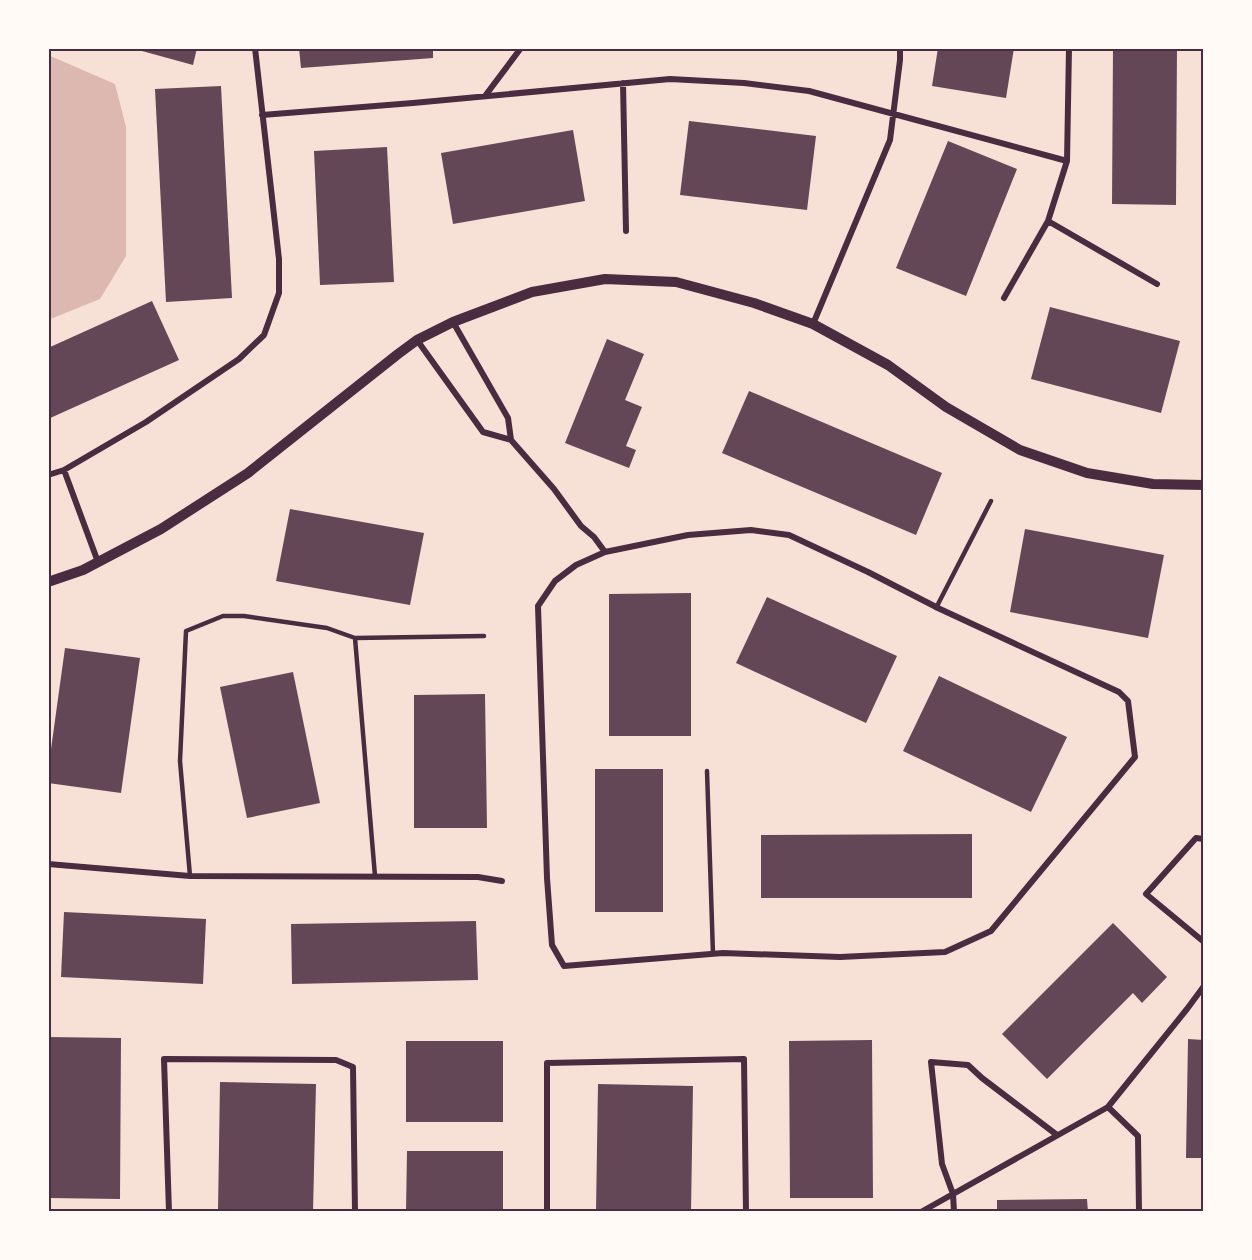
<svg xmlns="http://www.w3.org/2000/svg" width="1252" height="1260" viewBox="0 0 1252 1260" font-family="'Archivo Narrow',sans-serif">
	<style>
		.water { fill: #dcb8b0 }
		.building { fill: #644757 }
		.lines { fill: none; stroke-linecap: round; stroke-linejoin: round }
		.service { stroke: #4a2c40; stroke-width: 4.5 }
		.minor { stroke: #4a2c40; stroke-width: 6 }
		.tertiary { stroke: #4a2c40; stroke-width: 10 }
		.neatline { fill: none; stroke: #4a2c40; stroke-width: 2 }
	</style>
	<rect width="100%" height="100%" fill="#f7e1d7"/>
	<!-- water -->
	<path class="water" d="M48,55L115,84L126,127V256L100,299L48,320Z"/>
	<!-- building -->
	<path class="building" d="M131,48H197L193,65Z
		M299,48H433V58L301,68Z
		M938,48H1014L1006,98L932,86Z
		M1113,48H1177L1176,205L1112,204Z
		M221,86L232,298L166,302L155,89Z
		M689,121L816,136L807,210L680,195Z
		M573,130L585,201L453,224L441,153Z
		M948,141L1017,169L966,296L896,268Z
		M387,147L394,282L320,285L314,151Z
		M152,301L179,360L48,419V348Z
		M1050,307L1180,341L1161,413L1031,379Z
		M607,339L644,354L625,400L642,407L626,446L636,450L629,468L565,443Z
		M749,391L942,473L916,535L722,453Z
		M290,509L424,533L410,605L276,581Z
		M1025,529L1164,555L1148,638L1010,612Z
		M691,593V736H609V594Z
		M767,597L897,656L866,723L736,663Z
		M65,648L140,658L121,793L48,783V771Z
		M293,672L320,803L247,818L220,687Z
		M939,676L1067,737L1031,812L903,751Z
		M485,694L487,828H414V695Z
		M595,769H663V912H595Z
		M972,834V898H761V835Z
		M64,912L206,919L203,984L61,977Z
		M476,921L478,980L292,984L291,924Z
		M1113,923L1167,977L1142,1003L1133,993L1047,1079L1002,1034Z
		M48,1037L121,1038L120,1199L48,1198Z
		M1188,1039L1204,1040V1158H1186Z
		M872,1040L873,1198H790L789,1041Z
		M406,1041H503V1122H406Z
		M220,1082L316,1084L313,1212H218Z
		M598,1084L693,1086L691,1212H596Z
		M407,1151H503V1212H406Z
		M1087,1199L1088,1212H997V1200Z"/>
	<g class="lines">
		<!-- service -->
		<path class="service" d="M936,608L991,501
			M355,638L375,876
			M707,771L713,954
			M190,876L180,761L186,631L223,616H244L327,628L355,638L484,636"/>
		<!-- minor -->
		<path class="minor" d="M623,83L626,231
			M485,96L521,48
			M262,115L413,103L670,79L744,83L809,91L1067,161L1048,221L1004,298
			M1067,161L1069,48
			M1048,221L1157,284
			M453,322L508,418L511,440
			M813,324L890,140L900,60V48
			M417,340L483,432L511,440L554,489L581,526L594,537L605,552
			M64,470L98,562
			M48,475L64,470L146,422L239,359L264,335L279,293V259L255,48
			M751,530L789,535L868,572L940,609L1119,692L1128,701L1135,757L991,931L945,952L840,957L723,953L564,966L552,945L547,878L538,606L555,581L576,565L605,552L688,535Z
			M1204,839L1196,838L1146,894L1204,942
			M48,864L190,876L478,877L502,881
			M1108,1107L1138,1136L1139,1212
			M169,1212L164,1059L336,1060L353,1067L355,1212
			M547,1212V1063L744,1059L746,1212
			M921,1212L1108,1107L1187,1009L1204,986
			M954,1212L953,1194L942,1164L931,1062L968,1065L982,1078L1057,1135"/>
		<!-- tertiary -->
		<path class="tertiary" d="M48,582L83,570L161,529L248,473L398,354L417,340L453,322L532,292L605,279L676,282L754,303L813,324L888,365L946,407L1020,450L1087,473L1153,484L1204,485"/>
	</g>
	<!-- border -->
	<rect width="1252" height="1260" fill="none" stroke="#fffaf5" stroke-width="99"/>
	<rect x="50" y="50" width="1152" height="1160" class="neatline"/>
</svg>
